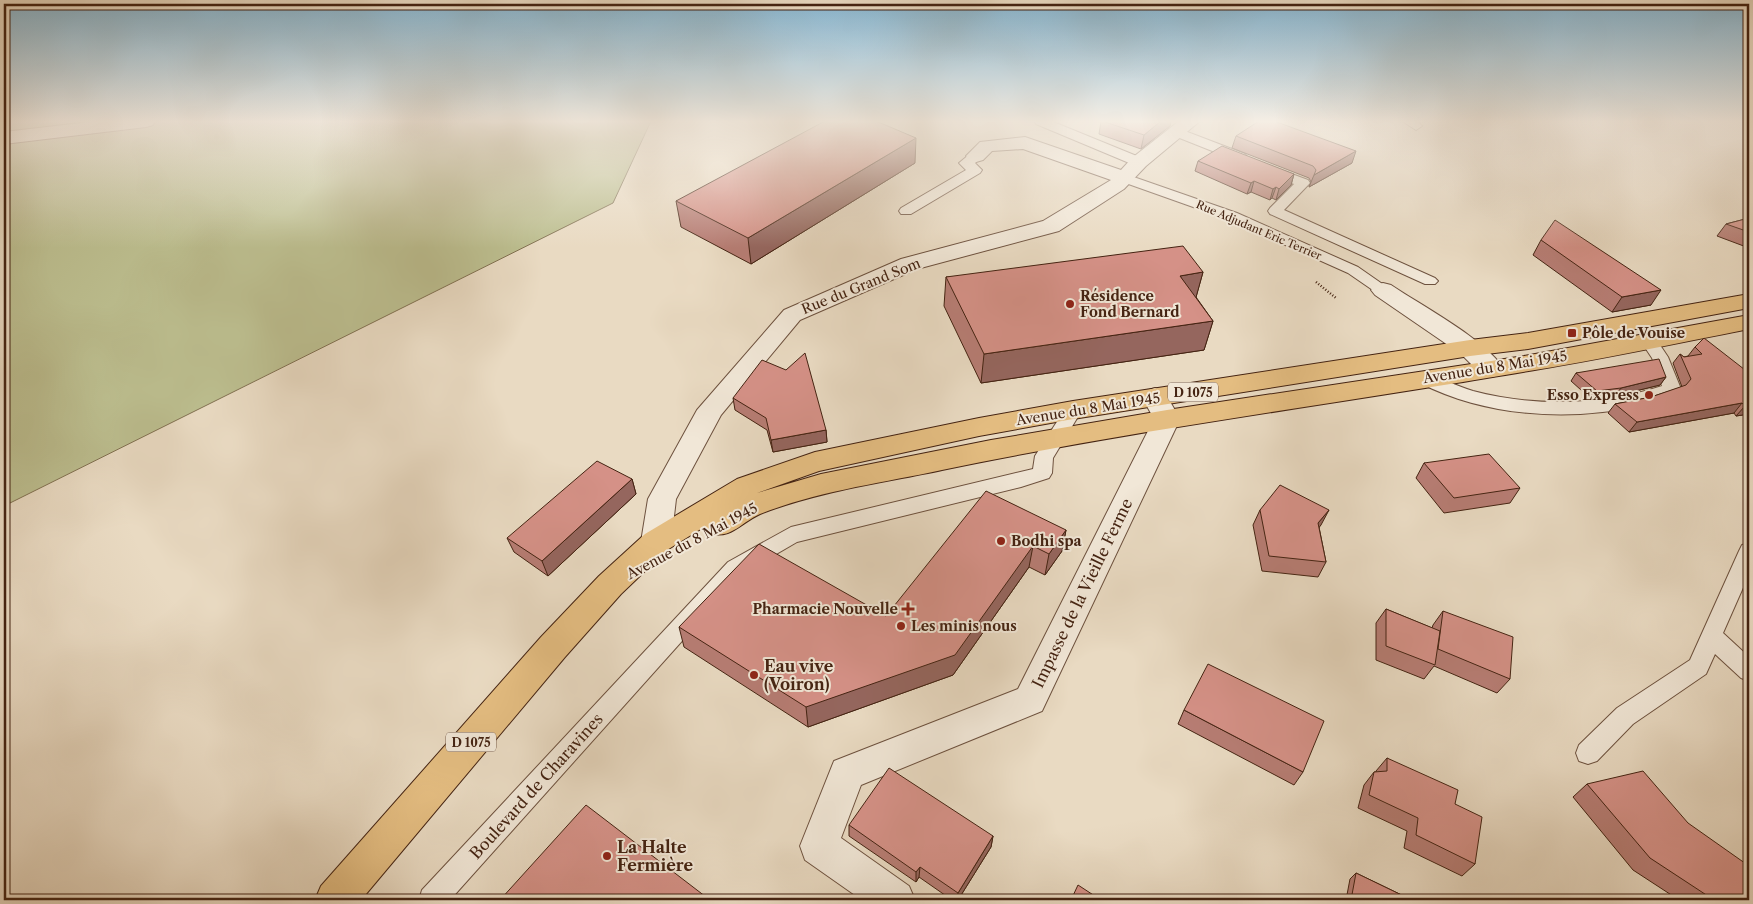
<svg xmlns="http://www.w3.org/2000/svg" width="1753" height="904" viewBox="0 0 1753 904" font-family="'Libre Caslon Text',serif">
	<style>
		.green { fill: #bcbe8f; stroke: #807050 }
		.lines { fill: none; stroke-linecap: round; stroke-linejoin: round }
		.service-casing { stroke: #6d513e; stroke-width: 2 }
		.minor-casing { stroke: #6d513e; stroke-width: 2 }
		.primary-casing { stroke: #442312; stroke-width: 2 }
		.path { stroke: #442312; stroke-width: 2.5; stroke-dasharray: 1 2; stroke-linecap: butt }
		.service { fill: #f1e7d7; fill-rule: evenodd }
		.minor { fill: #f1e7d7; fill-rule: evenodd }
		.primary { fill: #e4bd81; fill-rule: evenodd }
		.wall { fill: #b77d74; stroke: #442312 }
		.shaded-wall { fill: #95665e; stroke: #442312 }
		.building { fill: #d59187; stroke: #442312 }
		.poi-dot { fill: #8f2418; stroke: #f1e7d7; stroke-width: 2 }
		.labels { text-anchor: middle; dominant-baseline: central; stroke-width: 4; stroke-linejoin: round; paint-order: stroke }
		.far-street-label { font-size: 11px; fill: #442312; stroke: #f1e7d7 }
		.shield { fill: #f1e7d7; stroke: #785e4d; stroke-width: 1 }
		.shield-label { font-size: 12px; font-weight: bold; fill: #442312 }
		.street-label { font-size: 14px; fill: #442312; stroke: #f1e7d7 }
		.poi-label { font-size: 14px; font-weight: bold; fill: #442312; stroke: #f1e7d7; text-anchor: start }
		.near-street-label { font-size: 16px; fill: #442312; stroke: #f1e7d7 }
		.near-poi-label { font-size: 16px; font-weight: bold; fill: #442312; stroke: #f1e7d7; text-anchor: start }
	</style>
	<rect width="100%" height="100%" fill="#e9dac2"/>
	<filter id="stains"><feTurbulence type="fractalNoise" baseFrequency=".004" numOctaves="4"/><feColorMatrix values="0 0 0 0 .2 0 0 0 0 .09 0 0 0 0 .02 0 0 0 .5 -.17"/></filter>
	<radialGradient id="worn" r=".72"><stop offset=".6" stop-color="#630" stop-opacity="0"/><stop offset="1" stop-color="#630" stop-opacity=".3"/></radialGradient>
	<!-- green -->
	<path class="green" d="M4,121H651L613,203L4,506Z"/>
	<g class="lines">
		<!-- service casing -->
		<g class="service-casing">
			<path id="service" d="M1034,121H1051L1144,159L1146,162L1144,165H1134L1036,124Z
				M1402,121H1417L1422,126L1416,130Z
				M1177,128L1245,154L1247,157L1245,160H1235L1172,135L1171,132Z
				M976,152L983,156L975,163L982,170L980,173L911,214H901L899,211L901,208L966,170L959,163L971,153Z
				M1270,166L1308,180L1310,183L1284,210L1435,278L1438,281L1435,284H1425L1270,214L1268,211L1270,208L1294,184L1265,173L1263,170L1265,167Z
				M1125,174L1237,213L1358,267L1391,290L1389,293H1377L1348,273L1227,219L1120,181L1118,178L1120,175Z
				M1648,335L1654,336L1668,357L1681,389L1678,393C1665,398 1652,403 1638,406C1567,422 1485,416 1420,383L1417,379L1420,375L1426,373C1442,378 1456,386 1473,391C1534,407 1602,406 1662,386L1652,358L1640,340L1642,336Z
				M1073,404L1079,406L1082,410L1053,458L1052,473L1049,478L1021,487L797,542L742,574L450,900H419L422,890L728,562L791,527L1033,469L1035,456L1067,406Z
				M1749,543V574L1723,633L1749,657V681L1741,678L1715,654L1706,674L1633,724L1597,761L1588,764L1579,761L1576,753L1579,745L1617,708L1690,660L1739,551L1742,545Z"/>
		</g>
		<!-- minor casing -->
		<g class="minor-casing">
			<path id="minor" d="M98,121H155L153,125L146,127L4,144V132Z
				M1179,121H1200L1146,166L1124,189L1059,231L917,269L800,320L721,415L676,499L671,542L667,550L656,554L645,550L641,542L648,499L697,410L784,310L901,259L1043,221L1111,180L1023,149L992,151L983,160L976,162L969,160L966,156L980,142L1025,137L1121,170L1132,158Z
				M1383,283L1391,285C1422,306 1485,339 1504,369L1500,375L1491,377L1482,375L1461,354L1375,295L1371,290L1375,285Z
				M1155,388L1164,391L1180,419L1042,711L861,785L841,838L909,886L915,900H862L805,860L800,846L834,761L1018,689L1154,419L1142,397L1146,391Z"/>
		</g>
		<!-- primary casing -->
		<g class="primary-casing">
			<path id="primary" d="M1749,294V308L1528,349L1470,356L1073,419L979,436L819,471L757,493L821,474L991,440L1167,410L1524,356L1749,315V329C1674,344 1598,360 1523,372C1329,405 1134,430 942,470C882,483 818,491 760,514C740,523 731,540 708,533L704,527L667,550L621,594L565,657L361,900H315L321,886L541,637L599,576L645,534L737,479L815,452L979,418L1073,401L1470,340L1528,333Z"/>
		</g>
		<!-- path -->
		<path class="path" d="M1316,282L1336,298"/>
		<!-- service -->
		<use href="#service" class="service"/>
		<!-- minor -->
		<use href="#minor" class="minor"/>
		<!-- primary -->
		<use href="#primary" class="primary"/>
	</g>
	<!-- wall -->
	<path class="wall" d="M1101,121H1171L1170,126L1141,149L1099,134Z
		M1236,136L1352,163L1309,187L1311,182L1309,178L1232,148Z
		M1198,161L1294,174L1291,185L1276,200L1272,198L1270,200L1251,192L1247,194L1195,171Z
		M915,163L751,264L681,227L676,201Z
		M1749,218V248L1717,236L1726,224Z
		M1541,240L1651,305L1612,312L1533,255Z
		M1203,272L1196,297L1213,321L1204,350L981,383L944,306L946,277Z
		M1695,347L1749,373V414L1736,416L1734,413L1629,432L1608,413L1615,404L1651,397L1682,387L1673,363L1680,354L1684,357L1688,356Z
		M1576,373L1666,377L1660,385L1615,396L1591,399L1571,381Z
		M733,398L826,430L827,442L773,452L767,430L735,410Z
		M1424,463L1520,488L1510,503L1444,513L1416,478Z
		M632,479L636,494L548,576L514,552L507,538Z
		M1260,510L1321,525L1319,527L1326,562L1318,577L1262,571L1253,525Z
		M1066,530L1062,551L1045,575L1029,567L953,675L808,727L684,647L679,627L886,616Z
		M1386,609L1432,628L1433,625L1443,611L1510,679L1497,693L1434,666L1424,679L1376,660V623Z
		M1184,710L1303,772L1294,785L1178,724Z
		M1387,758L1455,804L1475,864L1462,876L1404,848L1407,831L1358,808L1364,785L1374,772H1376V771Z
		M1587,784L1749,900H1679L1633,870L1573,797Z
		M849,825L993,836L991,847L958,900H952L919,877L916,882L849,836Z
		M1356,873L1412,900H1346L1350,879Z"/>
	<!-- shaded-wall -->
	<path class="shaded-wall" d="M1161,121H1171L1170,126L1141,149L1144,135Z
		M916,138L915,163L751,264L748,238Z
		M1356,151L1352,163L1309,187L1314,175Z
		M1294,174L1291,185L1276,200L1279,189Z
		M1254,181L1251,192L1247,194L1251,183Z
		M1276,187L1272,198L1270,200L1273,189Z
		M1203,272L1195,301L1180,276Z
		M1661,290L1651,305L1612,312L1622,297Z
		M1213,321L1204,350L981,383L984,354Z
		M1666,377L1660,385L1615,396L1621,388Z
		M1742,403L1734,413L1629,432L1637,422Z
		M1749,405V414L1736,416L1745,406Z
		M826,430L827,442L773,452L771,440Z
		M632,479L636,494L548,576L542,561Z
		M1329,510L1321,525L1311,538L1318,523Z
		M1066,530L1062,551L1045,575L1049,554Z
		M1033,546L1029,567L953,675L808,727L806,707Z
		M993,836L991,847L958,900H957L958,893Z
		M920,867L919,877L916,882V872Z"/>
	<!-- building -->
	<path class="building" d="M825,121H876L916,138L748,238L676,201Z
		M1102,121H1161L1144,135Z
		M1259,121H1274L1356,151L1314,175L1316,170L1313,166L1236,136Z
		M1222,146L1294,174L1279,189L1276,187L1273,189L1254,181L1251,183L1198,161Z
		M1749,218V232L1726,224Z
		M1555,220L1661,290L1622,297L1541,240Z
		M1183,246L1203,272L1180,276L1213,321L984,354L946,277Z
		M1704,338L1749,373V405L1745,406L1742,403L1637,422L1615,404L1651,397L1686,385L1691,379L1680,354L1684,357L1702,354L1695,347Z
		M805,353L826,430L771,440L766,418L733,398L762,360L786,370Z
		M1659,359L1666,377L1621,388L1597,391L1576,373Z
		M1489,454L1520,488L1454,498L1424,463Z
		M597,461L632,479L542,561L507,538Z
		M1280,485L1329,510L1318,523L1326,562L1269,556L1260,510Z
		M986,491L1066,530L1049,554L1033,546L955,655L806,707L679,627L759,544L886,616Z
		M1386,609L1440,631L1435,665L1386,646Z
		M1443,611L1513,637L1510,679L1438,649Z
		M1208,664L1324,721L1303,772L1184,710Z
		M1387,758L1458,790L1455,804L1482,817L1475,864L1416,835L1418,818L1369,795L1374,772L1387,771Z
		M889,768L993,836L958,893L920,867L916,872L849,825Z
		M1643,771L1688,823L1749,866V900H1714L1650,858L1587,784Z
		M586,805L710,900H500Z
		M1356,873L1412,900H1351Z
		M1078,885L1101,900H1071Z"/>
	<!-- sky -->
	<linearGradient id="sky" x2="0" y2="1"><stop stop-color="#87b7d3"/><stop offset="0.49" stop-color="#f5eee4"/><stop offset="1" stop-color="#f5eee4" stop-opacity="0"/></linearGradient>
	<rect width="1753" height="248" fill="url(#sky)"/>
	<!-- markers -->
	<g class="poi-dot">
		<circle cx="1070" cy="304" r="5"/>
		<rect x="1567" y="328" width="10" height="10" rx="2.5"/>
		<circle cx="1649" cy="395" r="5"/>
		<circle cx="1001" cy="541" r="5"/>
		<path d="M905.5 601.5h5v5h5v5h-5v5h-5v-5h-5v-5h5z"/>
		<circle cx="901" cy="626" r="5"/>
		<circle cx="754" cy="675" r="5"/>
		<circle cx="607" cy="856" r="5"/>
	</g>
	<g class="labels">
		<!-- far-street labels -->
		<g class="far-street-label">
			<text transform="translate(1259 230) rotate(23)">Rue Adjudant Eric Terrier</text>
		</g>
		<!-- shield labels -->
		<g class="shield">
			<rect x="1168" y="382.5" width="50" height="19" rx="4"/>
			<rect x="446" y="732.5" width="50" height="19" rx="4"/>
		</g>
		<g class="shield-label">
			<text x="1193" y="392">D 1075</text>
			<text x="471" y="742">D 1075</text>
		</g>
		<!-- street labels -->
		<g class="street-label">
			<text transform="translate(861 286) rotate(-22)">Rue du Grand Som</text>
			<text transform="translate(1495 367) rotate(-9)">Avenue du 8 Mai 1945</text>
			<text transform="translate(1088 409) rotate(-9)">Avenue du 8 Mai 1945</text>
			<text transform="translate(692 541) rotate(-28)">Avenue du 8 Mai 1945</text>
		</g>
		<!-- poi labels -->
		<g class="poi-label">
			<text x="1080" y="296">Résidence<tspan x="1080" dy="16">Fond Bernard</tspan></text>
			<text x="1582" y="333">Pôle de Vouise</text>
			<text x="1639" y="395" text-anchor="end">Esso Express</text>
			<text x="1011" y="541">Bodhi spa</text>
			<text x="898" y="609" text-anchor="end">Pharmacie Nouvelle</text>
			<text x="911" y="626">Les minis nous</text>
		</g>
		<!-- near-street labels -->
		<g class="near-street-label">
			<text transform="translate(1082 593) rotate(-64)">Impasse de la Vieille Ferme</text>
			<text transform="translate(536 786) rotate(-48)">Boulevard de Charavines</text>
		</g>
		<!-- near-poi labels -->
		<g class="near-poi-label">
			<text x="764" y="666">Eau vive<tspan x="764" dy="18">(Voiron)</tspan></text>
			<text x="617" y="847">La Halte<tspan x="617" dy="18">Fermière</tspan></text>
		</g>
	</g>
	<!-- margin -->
	<rect width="1753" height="904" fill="none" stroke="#e9dac2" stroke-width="20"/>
	<rect x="5" y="5" width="1743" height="894" fill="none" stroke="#442312" stroke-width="2.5"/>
	<rect x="10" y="10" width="1733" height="884" fill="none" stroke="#442312"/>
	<rect width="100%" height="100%" filter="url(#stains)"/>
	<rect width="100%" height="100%" fill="url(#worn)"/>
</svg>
